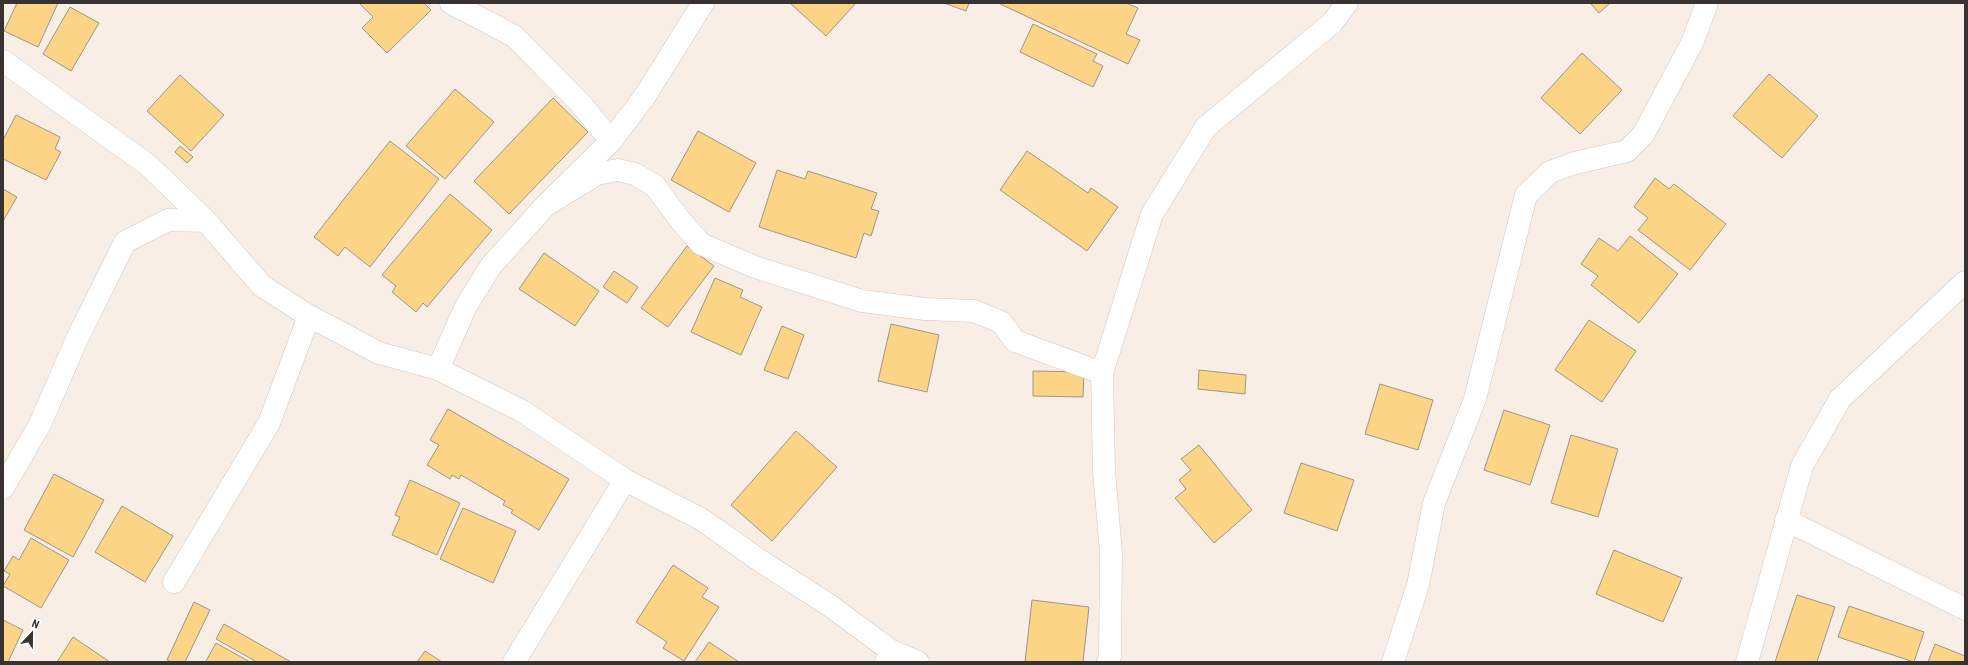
<svg xmlns="http://www.w3.org/2000/svg" width="1968" height="665" viewBox="0 0 1968 665" font-family="'Roboto Condensed',sans-serif">
	<style>
		.building { fill: #fbd486; stroke: #9c978c }
		.lines { fill: none; stroke-linecap: round; stroke-linejoin: round }
		.minor-casing { stroke: #d1c6be; stroke-width: 23 }
		.minor { stroke: #fff; stroke-width: 22 }
	</style>
	<rect width="100%" height="100%" fill="#f9eee5"/>
	<!-- building -->
	<path class="building" d="M17,3H58L38,47L4,31Z
		M359,3H424L431,10L387,53L362,28L373,17Z
		M790,3H856L826,36Z
		M944,3H969L966,11Z
		M998,3H1126L1138,8L1126,34L1140,40L1128,64Z
		M1590,3H1610L1599,13Z
		M70,7L99,23L71,71L43,54Z
		M1033,24L1097,54L1093,61L1103,66L1093,87L1020,52Z
		M1582,53L1622,90L1580,134L1541,98Z
		M1769,74L1818,116L1782,158L1733,116Z
		M180,75L224,115L191,151L147,111Z
		M455,89L494,122L445,179L406,146Z
		M553,98L588,132L509,214L474,181Z
		M16,115L60,137L55,149L61,152L46,180L3,159V140Z
		M698,131L756,163L729,212L671,180Z
		M390,141L439,179L370,267L345,247L338,256L314,237Z
		M180,146L193,157L187,163L175,152Z
		M1027,151L1088,193L1091,188L1118,207L1087,251L1000,190Z
		M777,170L805,179L808,171L877,193L871,209L879,211L871,236L864,233L856,258L759,227Z
		M1655,178L1669,189L1674,184L1726,224L1690,270L1638,230L1648,218L1634,207Z
		M3,189L17,197L3,221Z
		M450,194L492,230L427,307L423,303L416,312L392,292L396,286L382,275Z
		M1630,236L1678,274L1639,323L1591,285L1598,276L1581,264L1599,238L1618,251Z
		M687,246L714,266L668,327L641,308Z
		M544,253L599,291L575,326L519,289Z
		M614,271L638,287L627,303L603,287Z
		M715,278L743,290L740,297L762,307L741,355L691,332Z
		M1589,320L1636,351L1602,402L1555,370Z
		M891,324L939,335L927,392L878,381Z
		M782,326L804,335L788,379L764,370Z
		M1199,370L1246,375L1245,394L1198,389Z
		M1033,371L1084,372L1083,397L1033,396Z
		M1380,384L1433,400L1418,450L1365,434Z
		M448,409L569,479L539,530L511,513L513,510L503,505L505,501L461,475L459,479L452,475L450,479L427,465L439,445L430,440Z
		M1504,410L1550,425L1530,485L1484,470Z
		M796,431L837,467L772,541L731,505Z
		M1571,435L1618,449L1598,517L1551,503Z
		M1199,445L1252,510L1214,543L1175,498L1186,489L1179,480L1191,470L1181,459Z
		M1301,463L1354,480L1337,531L1284,513Z
		M54,474L104,500L73,557L24,530Z
		M410,480L460,503L437,555L392,535L400,517L395,515Z
		M122,506L173,536L145,582L95,552Z
		M463,508L516,531L493,583L440,559Z
		M31,538L69,560L41,608L3,586L10,574L4,571L13,556L19,560Z
		M1614,550L1682,578L1663,622L1596,594Z
		M673,565L708,588L702,597L719,607L684,661L663,648L667,642L636,622Z
		M1797,595L1835,607L1817,662H1775Z
		M1032,600L1089,607L1083,662H1025Z
		M194,602L210,610L185,662H172L167,660Z
		M1849,606L1924,632L1914,662L1838,637Z
		M3,620L23,630L8,662H3Z
		M224,624L291,662H257L216,639Z
		M73,637L110,662H57Z
		M709,642L739,662H695Z
		M216,643L250,662H208L206,661Z
		M1935,644L1965,656V662H1928Z
		M425,651L442,662H417Z"/>
	<g class="lines">
		<!-- minor casing -->
		<g class="minor-casing">
			<path id="minor" d="M451,3L514,36L581,104L611,141
				M3,61L148,165L206,221L262,286L309,316L379,353L438,369L522,411L625,480L701,519L759,560L829,605L890,650L886,662
				M545,206L597,174L618,170L635,174L655,186L680,220L701,244L755,267L862,301L925,309L974,311L1001,322L1015,341L1102,373L1104,471L1111,553L1110,657L1108,662
				M438,369L466,306L491,266L545,206L611,141L645,96L703,3
				M1102,373L1152,214L1206,127L1332,23L1347,3
				M3,488L40,424L77,339L125,242L168,220L206,221
				M1786,520L1965,609
				M174,582L269,423L309,316
				M890,650L918,662
				M514,662L625,480
				M1393,662L1418,585L1434,503L1475,399L1526,195L1550,172L1575,163L1627,151L1643,135L1692,43L1706,6L1705,3
				M1747,662L1802,466L1840,399L1965,282"/>
		</g>
		<!-- minor -->
		<use href="#minor" class="minor"/>
	</g>
	<!-- border -->
	<rect width="1968" height="665" fill="none" stroke="#383330" stroke-width="8"/>
	<!-- north arrow -->
	<g transform="translate(32 633) rotate(22)" stroke="#ffffff" stroke-width="3" paint-order="stroke">
	<path d="M0-3L7 15L0 10L-7 15Z" fill="#383330"/>
	<text y="-6" font-size="11" font-weight="bold" text-anchor="middle" fill="#383330">N</text>
	</g>
</svg>
